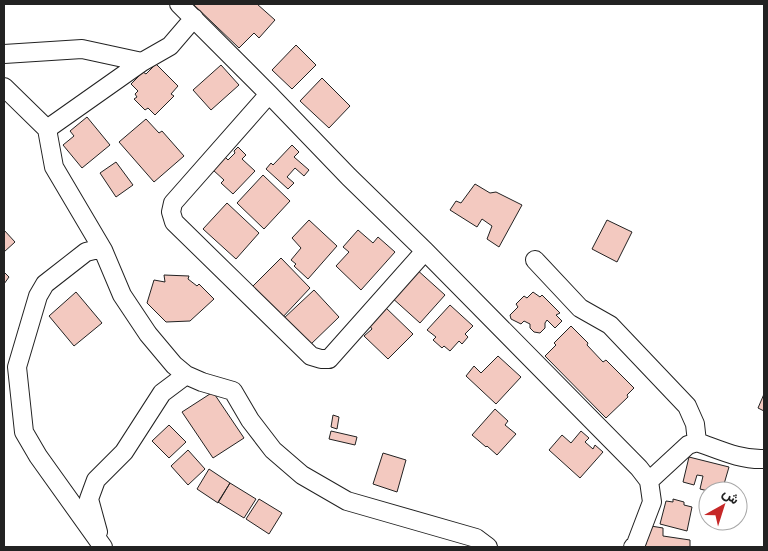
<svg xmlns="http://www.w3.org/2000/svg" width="768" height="551" viewBox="0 0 768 551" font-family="'Public Sans',Vazirmatn,sans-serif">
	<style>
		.building { fill: #f3c9c0; stroke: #222 }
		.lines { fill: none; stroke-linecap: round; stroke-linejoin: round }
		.minor-casing { stroke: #222; stroke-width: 20 }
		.minor { stroke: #fff; stroke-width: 18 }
	</style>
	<rect width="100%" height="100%" fill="#fff"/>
	<!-- building -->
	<path class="building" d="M193,4H257L275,20L259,38L254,33L239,48Z
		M296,45L316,65L292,89L272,70Z
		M156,64L178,86L171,94L174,96L155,115L148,108L145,110L134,99L137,97L135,94L138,91L131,84L143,72L146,74Z
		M221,65L239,85L211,110L193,90Z
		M322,78L350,106L329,128L300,101Z
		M87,117L110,145L82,168L63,145L74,136L70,131Z
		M146,119L159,133L162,131L184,156L154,182L119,142Z
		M292,145L299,152L294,157L309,170L304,176L295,168L287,177L294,183L288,189L266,169L271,163L273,165Z
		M238,147L246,155L242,159L255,171L233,194L221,183L224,180L213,170L222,154L228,160L235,153L234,151Z
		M116,162L133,185L116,197L100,173Z
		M263,175L290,201L264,229L237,203Z
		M475,184L490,193L496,192L522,205L499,247L487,239L492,226L482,219L477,227L450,210L456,201L461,203Z
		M227,203L259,233L236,259L203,229Z
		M309,220L337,246L308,279L294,266L296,264L291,260L301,248L292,238Z
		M607,220L632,232L617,262L592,249Z
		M4,230L15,242L4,252Z
		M358,230L373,243L378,237L395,252L361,290L336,266L349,252L343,247Z
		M281,258L310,288L281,319L251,288Z
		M415,268L445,295L420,323L390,296Z
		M4,272L9,277L4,284Z
		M164,275L189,276L188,279L197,286L199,284L214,299L190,321L166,322L147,303L154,280L165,282Z
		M314,290L339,317L309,346L283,319Z
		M76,292L102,323L74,346L49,316Z
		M533,292L540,297L542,295L560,313L556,315L562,321L555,328L547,320L545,323V328L540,333L534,332L530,328V324L524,321L521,324L511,319L510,315L518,307L516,304L524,296L527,298Z
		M450,305L473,326L465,334L468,337L462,344L459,341L450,351L444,346L442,348L433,340L436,337L427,330Z
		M384,306L413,334L388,359L364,336L372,329L370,326L377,318L375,316Z
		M571,326L588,343L587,345L603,362L606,360L634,388L627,395L628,397L606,418L545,356L556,345L554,343Z
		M498,356L521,377L496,404L466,376L474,366L481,373Z
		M213,392L244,438L213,458L182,412Z
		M764,394V411L758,408Z
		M495,409L508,421L505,425L516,434L497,455L487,446L486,447L472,435Z
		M333,415L339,417L337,429L331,427Z
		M169,425L186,442L169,458L152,441Z
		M331,431L357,437L355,445L329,439Z
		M581,431L589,438L585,442L593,449L595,445L603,452L580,478L549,450L562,435L571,443Z
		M188,450L205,469L188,485L171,466Z
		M383,453L406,460L397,492L373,484Z
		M689,457L729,467L722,491H708L700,489L703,476L697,475L694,485L683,482Z
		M209,469L230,483L218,503L197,489Z
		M230,483L256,499L244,518L218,502Z
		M259,499L282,513L269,534L246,519Z
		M673,499L684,502V505L692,507L687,531L660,524L666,501L673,502Z
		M651,526L663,528V536L690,540V547H645Z"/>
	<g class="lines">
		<!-- minor casing -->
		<g class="minor-casing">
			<path id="minor" d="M179,4L269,94L349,177L425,251L639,468L649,481L652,502L636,544L633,547
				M4,54L82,49L142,62L170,46L194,18
				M142,62L47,129L54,167L103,250L122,295L148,334L174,365L186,375L202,382L233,391L250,420L273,450L302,475L347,501L476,538L488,547
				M4,87L47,129
				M269,94L173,203L171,212L174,222L311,356L321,359H329L425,251
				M535,260L580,308L610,325L687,406L695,424L697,442
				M649,481L688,445L697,442C720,450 740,460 764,459
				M98,532L89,499L96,480L124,452L162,393L186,375
				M103,547L38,456L24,432L17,367L38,296L45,284L86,252L94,250H103"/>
		</g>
		<!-- minor -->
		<use href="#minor" class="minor"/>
	</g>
	<!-- border -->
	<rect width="768" height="551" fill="none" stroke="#222222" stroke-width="10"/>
	<!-- north arrow -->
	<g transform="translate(723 506) rotate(39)"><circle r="24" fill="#ffffff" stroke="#a7a7a7"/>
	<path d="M0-4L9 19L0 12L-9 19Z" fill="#c62828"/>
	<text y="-8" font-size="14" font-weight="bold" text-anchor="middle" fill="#222222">ش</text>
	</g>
</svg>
